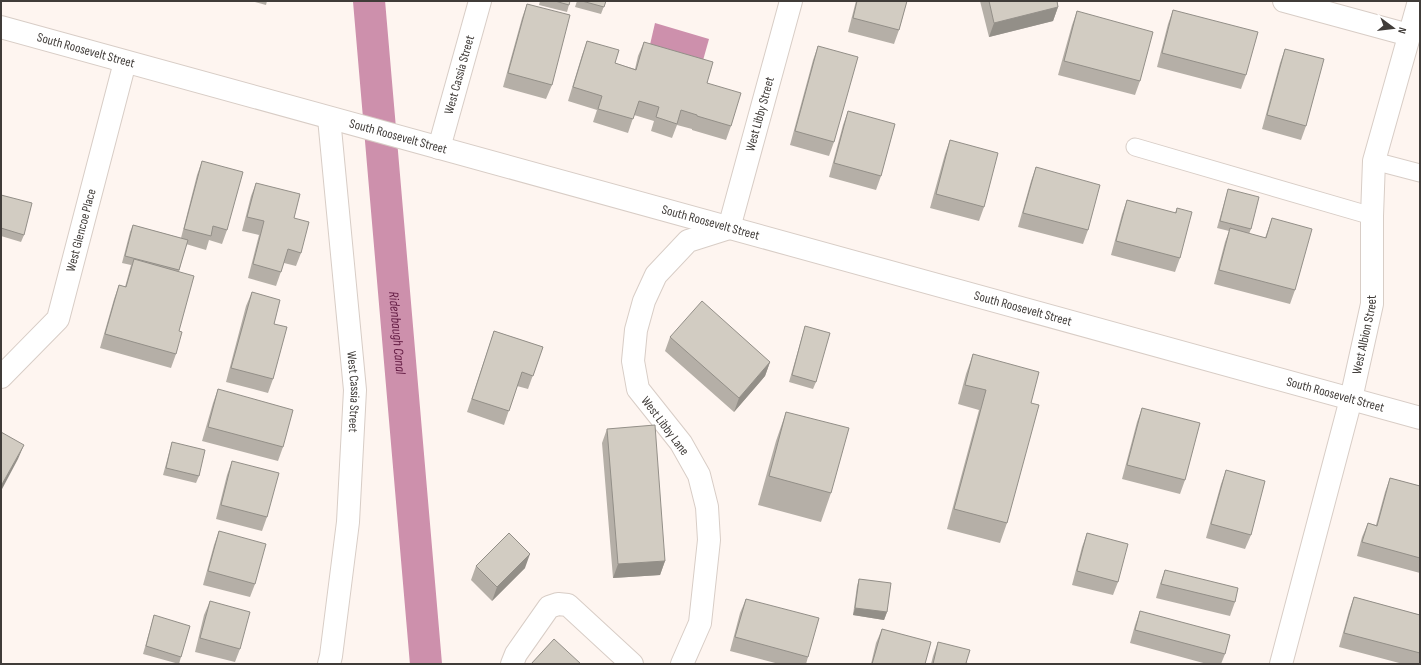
<svg xmlns="http://www.w3.org/2000/svg" width="1421" height="665" viewBox="0 0 1421 665" font-family="'Sofia Sans Condensed',sans-serif">
	<style>
		.water { fill: #cd90ac }
		.lines { fill: none; stroke-linecap: round; stroke-linejoin: round }
		.canal { stroke: #cd90ac; stroke-width: 32 }
		.lane-casing { stroke: #d8cdc6; stroke-width: 19 }
		.street-casing { stroke: #d8cdc6; stroke-width: 24 }
		.secondary-casing { stroke: #d8cdc6; stroke-width: 24 }
		.lane { stroke: #fff; stroke-width: 17 }
		.street { stroke: #fff; stroke-width: 22 }
		.secondary { stroke: #fff; stroke-width: 22 }
		.wall { fill: #b5afa7 }
		.shaded-wall { fill: #938f88 }
		.building { fill: #d2ccc2; stroke: #938f88 }
		.labels { text-anchor: middle; dominant-baseline: central; stroke-width: 3; stroke-linejoin: round; paint-order: stroke }
		.street-label { font-size: 13px; fill: #403c39; stroke: #fff }
		.water-label { font-size: 14px; font-style: italic; fill: #621a42; stroke: #fff }
	</style>
	<rect width="100%" height="100%" fill="#fef5f0"/>
	<!-- water -->
	<path class="water" d="M655,23L709,39L702,64L649,49Z"/>
	<g class="lines">
		<!-- canal -->
		<path class="canal" id="s1" d="M369,1L426,664"/>
		<!-- lane casing -->
		<g class="lane-casing">
			<path id="lane" d="M1135,147L1372,216
				M1374,161L1420,173"/>
		</g>
		<!-- street casing -->
		<g class="street-casing">
			<g id="street">
				<path d="M1284,1L1409,35"/>
				<path id="s2" d="M439,148L480,1"/>
				<path id="s3" d="M1,377L58,319L125,62"/>
				<path d="M512,664L516,654L549,607L558,604L568,605L632,664"/>
				<path id="s4" d="M682,664L700,623L709,540L707,507L699,475L681,443L638,389L633,361L636,330L644,301L656,275L688,241L729,228L791,1"/>
				<path id="s5" d="M1281,664L1351,399L1372,304V216L1374,161L1419,1"/>
			</g>
		</g>
		<!-- secondary casing -->
		<g class="secondary-casing">
			<g id="secondary">
				<path id="s6" d="M1,27L1420,418"/>
				<path id="s7" d="M329,118L355,390L348,522L331,656L329,664"/>
			</g>
		</g>
		<!-- lane -->
		<use href="#lane" class="lane"/>
		<!-- street -->
		<use href="#street" class="street"/>
		<!-- secondary -->
		<use href="#secondary" class="secondary"/>
	</g>
	<!-- wall -->
	<path class="wall" d="M251,1H267L266,5Z
		M540,1H570L567,12L539,5Z
		M577,1H606L601,14L575,7Z
		M856,1H907L899,30L894,44L848,32Z
		M980,1H1057L1058,7L1053,21L989,37Z
		M527,4L552,85L546,99L503,87L522,18Z
		M1173,10L1246,75L1241,89L1157,67L1168,24Z
		M1077,11L1140,81L1135,95L1058,75L1072,25Z
		M587,41L615,63L635,69L638,56L644,42L707,83L731,126L726,140L692,130V129L677,125L672,138L651,131L654,121L634,115L628,133L593,122L597,110L568,101L582,55Z
		M818,46L834,142L829,156L790,145L813,60Z
		M1285,49L1306,126L1301,140L1262,129L1280,63Z
		M848,111L881,176L876,190L829,177L843,125Z
		M950,140L984,207L979,221L930,208L945,154Z
		M202,161L227,230L222,244L209,240L206,250L186,244L179,272V331L176,354L171,368L100,348L114,299L119,285L125,287L131,265L122,263L130,232L133,225L181,238L197,175Z
		M1036,167L1088,230L1083,244L1018,227L1031,181Z
		M256,183L294,218L301,253L296,266L284,263L276,286L248,278L259,235L242,231L251,196Z
		M1228,189L1251,229L1249,234L1265,238L1272,218L1295,290L1290,304L1214,284L1225,242L1229,231L1217,228L1226,196Z
		M1,195L24,235L21,242L1,236Z
		M1127,200L1175,213L1177,208L1180,258L1175,272L1111,255L1122,214Z
		M252,292L273,379L268,393L226,382L246,306Z
		M805,326L816,382L813,389L789,382Z
		M494,331L543,347L528,389L517,386L504,425L467,412Z
		M670,337L770,362L765,376L734,412L665,351Z
		M973,354L1031,403L1007,523L1000,543L947,529L979,410L958,404L966,374Z
		M218,389L283,447L278,461L202,441L213,403Z
		M1142,408L1185,480L1180,494L1122,479L1137,422Z
		M786,412L831,493L821,522L758,505L776,441Z
		M607,429L665,561L660,575L613,578L602,443Z
		M172,442L199,476L196,483L163,475L170,449Z
		M232,461L267,517L262,531L216,519L227,475Z
		M1226,470L1251,535L1245,549L1206,538L1221,484Z
		M1390,478L1420,486V573L1357,556L1362,537L1368,523L1376,525L1385,492Z
		M219,531L255,584L250,597L203,585L214,545Z
		M1087,533L1118,582L1113,595L1072,585L1082,547Z
		M476,566L525,568L492,601L471,580Z
		M1165,570L1235,602L1230,616L1156,598L1160,584Z
		M859,579L887,612L884,620L853,615L857,586Z
		M1354,597L1420,615V664H1403L1339,647L1349,611Z
		M746,599L808,657L806,664H779L730,651L740,613Z
		M210,601L240,649L235,662L195,652L204,615Z
		M1140,611L1225,654L1221,664H1207L1130,643L1135,625Z
		M154,615L181,657L179,664L143,654Z
		M882,629L925,664H871L876,643Z
		M938,642L966,663L970,664H931L933,656Z"/>
	<!-- shaded-wall -->
	<path class="shaded-wall" d="M1058,7L1053,21L989,37L994,23Z
		M770,362L765,376L734,412L739,398Z
		M24,445L18,459L1,491V486Z
		M530,554L525,568L492,601L497,587Z
		M665,561L660,575L613,578L618,564Z
		M855,608L887,612L884,620L853,615Z"/>
	<!-- building -->
	<path class="building" d="M555,1H570L569,5Z
		M582,1H606L604,7Z
		M857,1H907L899,30L853,18Z
		M989,1H1057L1058,7L994,23Z
		M527,4L570,15L552,85L508,73Z
		M1173,10L1258,32L1246,75L1162,53Z
		M1077,11L1153,32L1140,81L1064,61Z
		M587,41L619,50L615,63L636,70L644,42L713,62L707,83L741,93L731,126L697,116V115L681,110L677,124L656,117L659,107L639,101L633,119L598,109L602,96L573,87Z
		M818,46L858,57L834,142L795,131Z
		M1285,49L1324,59L1306,126L1267,115Z
		M848,111L895,124L881,176L834,163Z
		M950,140L998,153L984,207L936,194Z
		M202,161L243,172L227,230L213,226L211,236L184,229Z
		M1036,167L1100,185L1088,230L1023,213Z
		M256,183L300,194L294,218L309,222L301,253L288,249L281,272L253,264L264,221L247,217Z
		M1228,189L1259,197L1251,229L1220,221Z
		M1,195L32,203L24,235L1,228Z
		M1127,200L1176,213L1177,208L1192,212L1180,258L1116,241Z
		M1272,218L1312,229L1295,290L1219,270L1230,228L1266,238Z
		M133,225L188,240L179,270L125,256Z
		M134,259L194,276L179,331L182,332L176,354L105,334L119,285L126,287Z
		M252,292L280,300L274,324L287,327L273,379L231,368Z
		M702,301L770,362L739,398L670,337Z
		M805,326L830,333L816,382L792,375Z
		M494,331L543,347L533,376L522,372L509,411L472,399Z
		M973,354L1039,372L1031,403L1039,405L1007,523L954,509L986,390L965,385Z
		M218,389L293,410L283,447L208,427Z
		M1142,408L1200,423L1185,480L1127,465Z
		M786,412L849,428L831,493L769,476Z
		M655,425L665,561L618,564L607,429Z
		M1,432L24,445L1,486Z
		M172,442L205,450L199,476L166,468Z
		M232,461L279,473L267,517L221,505Z
		M1226,470L1265,481L1251,535L1211,524Z
		M1390,478L1420,486V558L1362,542L1368,523L1377,526Z
		M219,531L266,544L255,584L208,571Z
		M509,533L530,554L497,587L476,566Z
		M1087,533L1128,544L1118,582L1077,571Z
		M1165,570L1238,588L1235,602L1161,584Z
		M859,579L891,583L887,612L855,608Z
		M1354,597L1420,615V653L1344,633Z
		M746,599L819,618L808,657L735,637Z
		M210,601L250,612L240,649L200,638Z
		M1140,611L1230,635L1225,654L1135,630Z
		M154,615L190,626L181,657L146,646Z
		M882,629L931,642L925,664H872Z
		M554,639L581,664H531Z
		M938,642L970,650L966,663L970,664H933Z"/>
	<g class="labels">
		<!-- street labels -->
		<g class="street-label">
			<text stroke="none"><textPath href="#s6" startOffset="88">South Roosevelt Street</textPath></text>
			<text stroke="none"><textPath href="#s2" startOffset="76">West Cassia Street</textPath></text>
			<text stroke="none"><textPath href="#s4" startOffset="626">West Libby Street</textPath></text>
			<text stroke="none"><textPath href="#s6" startOffset="412">South Roosevelt Street</textPath></text>
			<text stroke="none"><textPath href="#s6" startOffset="736">South Roosevelt Street</textPath></text>
			<text stroke="none"><textPath href="#s3" startOffset="173">West Glencoe Place</textPath></text>
			<text stroke="none"><textPath href="#s6" startOffset="1060">South Roosevelt Street</textPath></text>
			<text stroke="none"><textPath href="#s5" startOffset="340">West Albion Street</textPath></text>
			<text stroke="none"><textPath href="#s7" startOffset="275">West Cassia Street</textPath></text>
			<text stroke="none"><textPath href="#s6" startOffset="1384">South Roosevelt Street</textPath></text>
			<text transform="translate(665 426) rotate(53)">West Libby Lane</text>
		</g>
		<!-- water labels -->
		<g class="water-label">
			<text stroke="none"><textPath href="#s1" startOffset="333">Ridenbaugh Canal</textPath></text>
		</g>
	</g>
	<!-- border -->
	<rect width="1421" height="665" fill="none" stroke="#403c39" stroke-width="4"/>
	<!-- north arrow -->
	<g transform="translate(1393 28) rotate(105)" stroke="#ffffff" stroke-width="3" paint-order="stroke">
	<path d="M0-3L7 15L0 10L-7 15Z" fill="#403c39"/>
	<text y="-6" font-size="11" font-weight="bold" text-anchor="middle" fill="#403c39">N</text>
	</g>
</svg>
